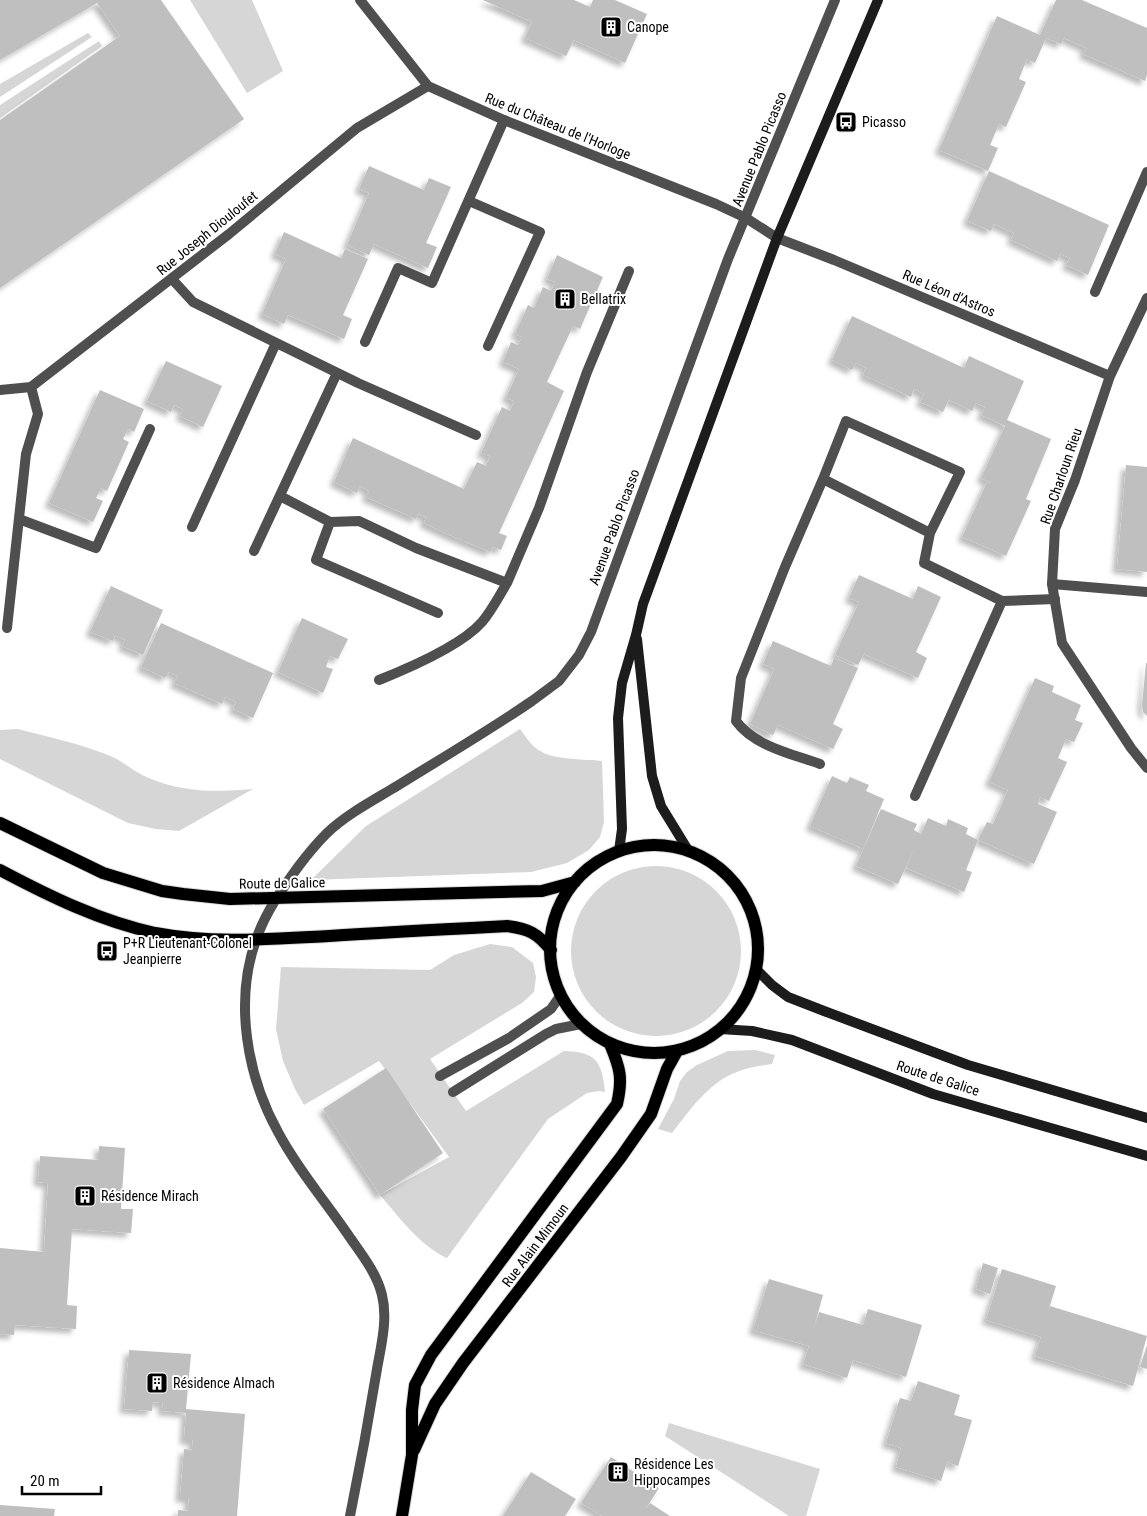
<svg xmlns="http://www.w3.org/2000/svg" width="1147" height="1516" viewBox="0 0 1147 1516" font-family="'Roboto Condensed',sans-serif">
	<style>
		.green { fill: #d6d6d6 }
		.building { fill: #bfbfbf; filter: url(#shadow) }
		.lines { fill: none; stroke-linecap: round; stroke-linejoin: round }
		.primary-casing { stroke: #dbdbdb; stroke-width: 14 }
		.service { stroke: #4f4f4f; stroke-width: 10 }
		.minor { stroke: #4f4f4f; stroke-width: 10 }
		.secondary { stroke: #1c1c1c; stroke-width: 10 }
		.primary { stroke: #000; stroke-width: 12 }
		.labels { text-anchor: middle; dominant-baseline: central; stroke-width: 4; stroke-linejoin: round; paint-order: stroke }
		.poi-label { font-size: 14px; fill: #000; stroke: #fff; text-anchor: start }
		.street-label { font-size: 14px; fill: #000; stroke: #fff }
	</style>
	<defs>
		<filter id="shadow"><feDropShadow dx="-4.5" dy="4.5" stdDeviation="2.5" flood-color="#0004"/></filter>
	</defs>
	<rect width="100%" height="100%" fill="#fff"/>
	<!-- green -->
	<path class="green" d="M190,0H252L283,71L247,93Z
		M88,33L92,37L0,97V84Z
		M99,41L102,46L0,118V105Z
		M18,729C49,737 82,744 113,757C125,763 136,773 149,778C185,793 215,792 253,789L179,831L156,829L128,823L0,759V730Z
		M520,729C526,737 532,747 542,752C556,760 585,759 602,761L604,822L600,837L589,850L567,863L531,872L311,880L366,826Z
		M571 951a85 85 0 1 1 170 0a85 85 0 1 1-170 0Z
		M490,944L512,947L533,963L536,977L534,992L522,1003L430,1059L466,1111L564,1051C596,1052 602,1061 605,1092L599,1091L587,1093L548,1119L447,1258C419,1245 399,1217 380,1195L449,1157L379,1061L304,1105L295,1089L283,1061L276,1029L281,967L430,970L454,955Z
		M755,1050L775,1055L772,1064C761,1066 748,1067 737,1072C709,1082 690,1110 672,1133L658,1129L674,1099L680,1081L687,1072L697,1065L728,1051Z
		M669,1423L820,1469L806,1516H789L665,1436Z"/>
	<!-- building -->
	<path class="building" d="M0,0H161L244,119L0,288V120L120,36L97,3L0,60Z
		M483,0H574L590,7L593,0H615L647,14L625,63L574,40L566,56L525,38L532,22Z
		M1056,0H1082L1147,28V75L1145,81L1083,54L1086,48L1064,38L1061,44L1046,38L1035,63L1027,59L1019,79L1026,82L1006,127L999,124L990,145L998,148L988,171L939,150L997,16L1040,35Z
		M369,166L424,190L429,178L451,187L426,243L437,247L428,268L374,244L369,255L347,245L369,193L359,189Z
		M989,171L1109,225L1088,275L1066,265L1070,258L1060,254L1057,261L1011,240L1014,233L994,224L991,231L967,221Z
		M284,232L341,258L345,249L368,259L343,315L352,319L344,339L288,315L284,324L262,314L286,259L275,254Z
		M557,255L603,277L580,329L573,326L547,382L564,391L499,533L507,536L501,550L493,547L490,552L445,533L424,523L426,517L418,514L416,519L366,497L369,491L360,486L357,493L334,482L353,438L464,489L477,462L486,466L490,456L481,453L502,407L510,411L514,401L506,398L519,369L503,362L511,342L518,345L522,337L515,334L528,305L534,308L543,287L551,291L555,282L547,279Z
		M852,316L964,368L969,356L1024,381L1007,420L1051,439L1026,499L1031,501L1006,556L962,537L987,482L992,483L981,478L1005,426L981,415L985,407L976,403L972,411L949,400L956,385L943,412L920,402L924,394L914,389L911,397L863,375L866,368L856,363L852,370L832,360Z
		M166,361L222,386L203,427L180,416L183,409L174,405L171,412L147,401Z
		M100,390L144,409L134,432L128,429L123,439L129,442L107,491L101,488L96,498L103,501L93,522L49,503Z
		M1126,465L1147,467V572L1117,569Z
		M859,575L913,599L918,586L941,597L916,652L927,658L918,678L864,654L858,665L835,655L859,602L849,598Z
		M111,586L163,610L143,655L122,646L125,640L115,635L113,641L90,632Z
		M302,618L348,639L338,659L330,656L326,667L333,669L323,693L278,672Z
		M161,623L273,673L253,718L233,709L236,702L225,697L222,704L174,683L178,676L169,672L165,678L141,667Z
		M773,641L831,666L834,658L858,668L833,724L843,729L833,749L778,725L773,735L750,724L774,669L763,664Z
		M1146,663H1147V716L1143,712L1142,705Z
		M1035,678L1054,686L1052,692L1081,705L1075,720L1083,723L1074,742L1066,739L1058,758L1067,762L1049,801L1040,797L1038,804L1057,812L1034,864L978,840L987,822L993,824L1008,790L989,782Z
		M832,776L847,783L850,777L869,785L866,791L884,799L863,849L810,826Z
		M881,809L917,824L914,830L921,834L928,818L946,826L948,819L968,828L966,834L978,840L966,870L972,872L964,892L906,868L916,845L898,884L856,866Z
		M386,1068L443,1153L380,1195L323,1109Z
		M99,1146L125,1148L121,1209H133L131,1233L72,1229L67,1305L77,1306L76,1329L15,1325L14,1335L0,1334V1248L44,1252L48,1183L38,1182L40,1156L99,1160Z
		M983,1263L998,1268L990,1294L976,1289Z
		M1002,1269L1056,1286L1047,1315L1050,1306L1147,1336L1133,1386L1035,1356L1041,1337L986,1320Z
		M769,1279L823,1295L813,1331L819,1312L863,1325L868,1309L922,1325L906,1377L853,1360L847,1378L803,1364L809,1346L753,1330Z
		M1147,1345V1369L1140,1367Z
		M129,1350L191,1354L186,1409L245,1414L237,1516H178V1510L188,1511L189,1498H180L184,1449L192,1450L193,1440H184L186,1413L162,1411L163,1403L153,1402L152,1411L124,1409Z
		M918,1381L960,1395L954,1415L972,1420L958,1466L947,1462L941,1481L896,1467L901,1448L886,1443L900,1398L911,1401Z
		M611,1457L659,1488L645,1510L650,1503L670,1516H602L581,1503Z
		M531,1472L576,1499L565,1516H503Z
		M0,1505L55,1509L54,1516H0Z"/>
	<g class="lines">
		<!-- primary casing -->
		<g class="primary-casing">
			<path id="primary" d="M0,823L103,873L162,891L183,894L230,899L542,891L575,882
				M550 949a104 104 0 1 1 208 0a104 104 0 1 1-208 0Z
				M0,870C49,896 100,921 155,933C212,944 271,939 329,936C388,932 448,929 507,926C529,929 537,933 551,950
				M414,1450L435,1404L463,1363L621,1157L651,1114L667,1069L677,1051
				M402,1516L412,1455V1410L415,1385L431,1355L617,1104C623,1078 620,1068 610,1044"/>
		</g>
		<!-- service -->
		<path class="service" d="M469,201L540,232L488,346
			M172,279L193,302L358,383L476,435
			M1095,292L1147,172
			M365,342L398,268L432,283L504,120
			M280,496L330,522L316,560L438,613
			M19,519L96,548L150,429
			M330,522L359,521L416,548L507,583C499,596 492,610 482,622C461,646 409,668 379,680
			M192,527L276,343
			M930,533L960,472L846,421L823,479L930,533L924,563L1002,601L1055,599
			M254,551L337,373
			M507,583L539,508L587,372L629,271
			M1052,584L1147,592
			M7,628L26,454L38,414L31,387
			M820,764C792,754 754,746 736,721L741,678L785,567L823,479
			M915,796L1002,601
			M440,1076L509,1038L551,1009L560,996
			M453,1092L546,1034L556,1029L581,1024
			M350,1516C360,1467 369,1418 377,1369C381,1346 388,1319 382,1295C377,1274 363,1256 351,1239C327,1203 298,1170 278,1132C247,1076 234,1002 256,940C265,913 282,889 298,867C307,855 317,843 327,833C347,814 374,800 397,786C442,758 488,731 532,701L559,681L579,655L591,632L728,259L835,0"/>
		<!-- minor -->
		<path class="minor" d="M360,0L428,86L504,120L716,204L746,218L777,238L834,260L1110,376
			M1147,298L1110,376L1075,480L1055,529L1052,584L1062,643L1131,748L1147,768
			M0,390L31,387L229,234L357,128L428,86"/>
		<!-- secondary -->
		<path class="secondary" d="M637,639L652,776L661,806L688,850
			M619,851L622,829L618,718L622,683L636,635L643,604L777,238L878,0
			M756,969L772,985L788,997L824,1011L968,1065L1147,1118
			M720,1029L752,1031L792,1040L933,1094L1147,1156"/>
		<!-- primary -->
		<use href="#primary" class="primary"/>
	</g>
	<!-- icons -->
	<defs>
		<g id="building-square" transform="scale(1.125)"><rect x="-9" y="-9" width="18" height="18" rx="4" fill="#000" stroke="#fff"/><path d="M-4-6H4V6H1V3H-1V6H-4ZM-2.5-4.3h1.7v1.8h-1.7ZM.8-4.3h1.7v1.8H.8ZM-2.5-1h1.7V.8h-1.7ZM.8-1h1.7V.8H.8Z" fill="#fff"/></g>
		<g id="bus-square" transform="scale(1.125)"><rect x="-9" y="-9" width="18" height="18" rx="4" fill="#000" stroke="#fff"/><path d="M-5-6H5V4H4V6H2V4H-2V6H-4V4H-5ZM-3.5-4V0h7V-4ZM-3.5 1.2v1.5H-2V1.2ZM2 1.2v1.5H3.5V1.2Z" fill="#fff"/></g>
	</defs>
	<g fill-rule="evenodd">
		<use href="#building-square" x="611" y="27"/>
		<use href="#bus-square" x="846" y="122"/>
		<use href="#building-square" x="565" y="299"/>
		<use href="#bus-square" x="107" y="951"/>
		<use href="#building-square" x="85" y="1196"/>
		<use href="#building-square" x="157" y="1383"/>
		<use href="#building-square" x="618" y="1472"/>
	</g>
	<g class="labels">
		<!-- poi labels -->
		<g class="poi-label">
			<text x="627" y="27">Canope</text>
			<text x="862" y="122">Picasso</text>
			<text x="581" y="299">Bellatrix</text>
			<text x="123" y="943">P+R Lieutenant-Colonel<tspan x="123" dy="16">Jeanpierre</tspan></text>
			<text x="101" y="1196">Résidence Mirach</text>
			<text x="173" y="1383">Résidence Almach</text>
			<text x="634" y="1464">Résidence Les<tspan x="634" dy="16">Hippocampes</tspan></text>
		</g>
		<!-- street labels -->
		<g class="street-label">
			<text transform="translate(558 126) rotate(22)">Rue du Château de l'Horloge</text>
			<text transform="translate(759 149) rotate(-68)">Avenue Pablo Picasso</text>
			<text transform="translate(207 233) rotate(-39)">Rue Joseph Diouloufet</text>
			<text transform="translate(949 293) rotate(23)">Rue Léon d'Astros</text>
			<text transform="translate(1061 476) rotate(-71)">Rue Charloun Rieu</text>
			<text transform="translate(614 527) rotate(-70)">Avenue Pablo Picasso</text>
			<text transform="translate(282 883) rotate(-1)">Route de Galice</text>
			<text transform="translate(938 1078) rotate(18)">Route de Galice</text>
			<text transform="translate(535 1245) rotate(-53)">Rue Alain Mimoun</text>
		</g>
	</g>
	<!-- scale -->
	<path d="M22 1486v8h79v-8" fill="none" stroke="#000000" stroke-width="2.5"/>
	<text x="30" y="1486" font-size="15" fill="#000000" stroke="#ffffff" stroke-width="4" paint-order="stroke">20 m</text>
</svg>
